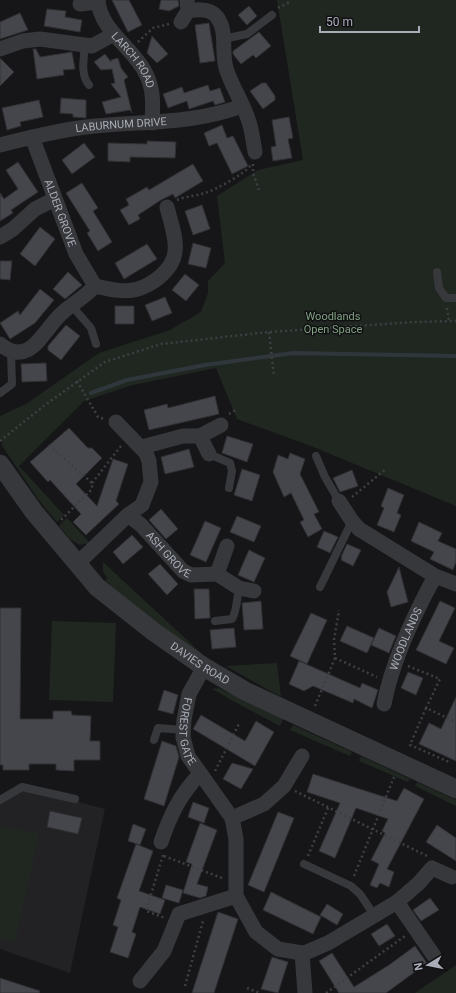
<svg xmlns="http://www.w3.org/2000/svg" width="456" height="993" viewBox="0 0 456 993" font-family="Roboto,sans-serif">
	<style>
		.built { fill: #222225 }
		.green { fill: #202721 }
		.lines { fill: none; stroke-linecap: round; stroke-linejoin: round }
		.stream { stroke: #2f373d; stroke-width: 4 }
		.building { fill: #45464b; stroke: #303034 }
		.path { stroke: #3d3f43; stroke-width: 2.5; stroke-dasharray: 2 3; stroke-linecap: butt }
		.service { stroke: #37383c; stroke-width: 8 }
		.minor { stroke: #37383c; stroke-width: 15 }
		.tertiary { stroke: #37383c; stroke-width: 19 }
		.labels { text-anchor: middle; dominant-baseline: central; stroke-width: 3; stroke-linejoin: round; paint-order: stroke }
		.street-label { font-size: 11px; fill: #a9adb7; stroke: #111113 }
		.park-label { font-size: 11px; fill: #81a183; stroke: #111113 }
	</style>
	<rect width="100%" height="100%" fill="#161618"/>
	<!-- built -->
	<path class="built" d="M22,787L105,809L70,973L0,949V801Z"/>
	<!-- green -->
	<path class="green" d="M277,0H456V506L311,446L237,419L216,368L133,385L84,401L19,466L64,515L57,522L38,499L1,444L3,443L0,438V416L26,404L99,353L170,330L201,312L208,293V281L225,263L217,196L258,170L303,160Z
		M67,518L90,543L80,545L70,539L59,526Z
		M103,562L214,665L288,704L287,706C221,673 158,633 106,581L107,578L103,571Z
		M52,621L116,623L113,702L49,700Z
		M277,663L281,697L226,666Z
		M219,688L283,719L280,726L242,706L212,689Z
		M293,725L352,752L350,756L290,730Z
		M361,756L410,779L408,782L359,761Z
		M417,782L456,800V806L415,786Z
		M0,826L39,834L15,942L0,937Z
		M456,965V993H415Z"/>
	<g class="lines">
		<!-- stream -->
		<path class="stream" d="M91,393L127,380L205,365L293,353L456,356"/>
	</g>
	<!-- building -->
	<path class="building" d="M112,0H129L142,25L128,32Z
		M161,0H178L179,6L169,11L159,9Z
		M249,6L257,16L247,25L238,15Z
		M47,9L66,11L65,17L82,20L80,32L44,26Z
		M20,13L28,30L0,39V22Z
		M209,23L215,61L200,63L195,25Z
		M259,32L271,46L256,58L253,55L241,64L233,54V51Z
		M152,36L168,54L157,63L147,53Z
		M33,49H36L40,57L72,52L75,69L63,70L64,75L37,79Z
		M105,54L111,62V60L118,58L121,68L128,77L124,80L132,113L130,110L106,114L102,102L121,97L111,84L115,83L112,69L101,70L94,62Z
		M0,58L14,72L0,86Z
		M262,83H266L275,96V100L263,109L250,91Z
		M208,85L210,91L220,88L225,102L215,105L213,101L189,109L187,101L168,108L163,94L182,87L184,93Z
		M61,98L86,100V118L73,117V114L60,113Z
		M39,100L43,117L20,122L21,126L7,130L2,108Z
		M289,117L293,138L288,139L292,158L273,161L271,147L276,146L272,120Z
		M222,125L227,138L233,136L248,166L232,174L217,143L209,146L204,133Z
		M147,141L176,142L175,158L130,157V162L108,161V143L147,144Z
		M84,143L95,157L72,174L62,160Z
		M18,162L38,192L11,210L13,213L0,221V193L4,199L18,189L6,170Z
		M193,164L203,181L175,198L173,194L161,200L138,215L140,219L129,225L120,210L129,205L126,199L147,187L149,190Z
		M82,183L98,208L93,211L112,242L98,251L87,233L90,231L66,193Z
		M202,205L210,229L193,235L185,211Z
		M40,227L55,239L35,266L20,254Z
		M193,243L211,248L206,268L188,264Z
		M147,244L157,259L124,279L115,263Z
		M0,261H12L10,280L0,279Z
		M68,272L82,285L65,299L53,289Z
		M185,274L199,285L186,301L172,290Z
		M40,289L54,300L35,323L10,339L0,323L18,311L20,315Z
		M165,297L172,313L152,321L145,305Z
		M115,306H134V324H115Z
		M66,325L80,336L61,360L48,350V346Z
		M46,363L47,381L22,382L21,364Z
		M215,396L219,414L149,430L144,410L167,404L168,408Z
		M69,428L88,448H92L102,458L76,484L97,506L113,459L128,464L116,501L119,504L86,535L73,522L81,514L50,480L48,482L30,462Z
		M227,436L253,444L247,462L222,453Z
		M189,449L194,467L165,474L161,457Z
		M290,453L305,459L300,474L319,512L314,514L322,529L308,537L300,522L304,520L291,493L284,497L273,472L278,455L288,459Z
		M242,469L260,475L252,501L234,495Z
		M352,470L358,486L340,492L333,478Z
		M388,488L404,495L397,513L401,515L394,532L377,525L384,508L381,506Z
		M161,509L178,529L166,539L149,520Z
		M237,516L261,526L254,542L230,532Z
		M205,521L221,528L206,562L190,555Z
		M419,522L442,533L438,541L456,549V562L453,570L430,559L434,552L411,541Z
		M324,531L338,537L330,553L317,547Z
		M132,535L143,547L123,564L113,552Z
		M347,544L361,550L353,566L341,560L342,558L341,557Z
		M249,550L265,558L254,582L238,575Z
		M160,564L178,584L167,595L148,574Z
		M399,567L408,602L391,607L387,592Z
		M194,589H209L210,618L195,619Z
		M261,601L263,629L244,630L242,603Z
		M440,601L455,608L439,641L454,648L446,664L416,650Z
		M0,608H21L20,719H53V711H71L72,715L91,716L90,741H100V760H74V771L56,770V764H29V770H3V765H0Z
		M311,613L327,620L307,664L290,656Z
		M347,626L374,638L367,653L340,641Z
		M234,628L236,647L212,649L210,630Z
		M379,628L396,636L389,653L371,645Z
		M299,661L360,688L362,683L378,690L372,708L354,699L353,703L313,686L304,691L289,684Z
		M408,672L423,678L416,695L401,688Z
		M164,690L178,695L173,714L158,710Z
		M456,697V761L419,744L429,723L441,729Z
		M201,715L245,741L256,721L274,732L255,766L193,729Z
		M162,741L176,746L179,757L164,806L144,799Z
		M232,763L253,769L241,789L223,779Z
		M313,774L397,801L404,788L424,799L387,869L394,872L389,887L380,883L377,888L370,885L379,864L371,860L385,833L382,831L388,819L356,808L335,858L319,851L340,803L307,792Z
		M193,802L209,808L204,823L188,817Z
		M50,811L82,818L78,834L47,827Z
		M278,812L294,818L264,892L248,885Z
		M200,823L217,830L197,884L208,887L206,896L200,898L183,893L192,864L186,862Z
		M133,824L146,829L140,845L128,841Z
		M437,825L456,838V861L426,842Z
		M136,844L153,851L139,891L165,900L160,914L140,907L132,932L136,934L128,958L110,952L118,927L113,925L121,900L117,898Z
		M166,885L183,890L179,903L162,898Z
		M271,892L321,917L313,934L263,910Z
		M430,898L439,910L421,921L413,910Z
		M327,904L343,914L337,925L320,915Z
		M218,912L238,919L214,993H192Z
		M387,924L395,936L379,946L371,934Z
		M415,946L427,963L386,993H339L319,961L332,953L354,987L389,965Z
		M272,957L288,962L278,993L261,989Z
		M0,978L40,991L39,993H0Z"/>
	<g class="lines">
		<!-- path -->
		<path class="path" d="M278,8L290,2
			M138,42L153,28L169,24
			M253,164V173L259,190
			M177,200C186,196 196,196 205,193C217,189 243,175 251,165
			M447,308L449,321
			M269,332L274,376
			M77,381L98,417L104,419
			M229,414L237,409
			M0,441L45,405L105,362L161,344L269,332L415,322L456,321
			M49,445L92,483V489L60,521
			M92,483L121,446
			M352,497L386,469
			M335,658L377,677
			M408,666L440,679L426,708L456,722
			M315,706L335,658L334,640L339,610
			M426,708L410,745L449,762
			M215,771L240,722
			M295,791L427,856
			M163,855L146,911L165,918
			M164,856L222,878
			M308,856L328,808
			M354,876L394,777
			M185,986L203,921
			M247,988L260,993
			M326,993L405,936"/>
		<!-- service -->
		<path class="service" d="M223,39L247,34L272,15
			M85,45C84,59 80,74 89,85
			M437,272L439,288L446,298H456
			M72,306L91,328L96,344
			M0,393L12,384L11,352
			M209,454L230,463L232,471L229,488
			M316,456L325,477L339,501
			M320,587L352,521
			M215,621L232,619C237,611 237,597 239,588
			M154,740L158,728L183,730
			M0,800L22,787L75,799
			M304,864L351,886L360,894L374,915"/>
		<!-- minor -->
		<g class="minor">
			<path id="s1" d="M98,0C100,31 134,48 146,74C154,89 153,106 152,123"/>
			<path d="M80,4L98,2"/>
			<path d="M188,11C198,9 210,8 217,17C228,32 221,51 226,68C231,85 242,101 248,119C252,129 253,141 255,152"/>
			<path d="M181,22L188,11L187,0"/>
			<path d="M0,49L23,41L40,39L92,46L114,34"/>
			<path id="s2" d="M32,137L76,254L95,286C109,289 124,293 138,289C154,284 173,269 175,252C177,238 170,220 167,207"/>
			<path id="s3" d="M0,145C31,137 63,129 95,126C146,121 193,124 242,106"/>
			<path d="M0,237L13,229L35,209L55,199"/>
			<path d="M0,344C30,369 43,330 62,313C73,303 84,298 95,286"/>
			<path d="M200,436L221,425"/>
			<path d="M142,447L183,436H200L209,454"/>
			<path d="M339,501L352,521L359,529L435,576L456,584"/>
			<path id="s4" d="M128,515L141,525L183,571L191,575L217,574L239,588L254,591"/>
			<path d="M77,564L128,515L142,505L151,482L149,461L146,453L116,422"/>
			<path d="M217,574L227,546"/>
			<path id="s5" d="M204,667L189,694L184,720L183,737L188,756L232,818L236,839V896L256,932L278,949L302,953L307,952L328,943L397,902L419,883L432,868L452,877"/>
			<path id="s6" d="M384,704C392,662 415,613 435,576"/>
			<path d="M232,818L264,804L284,786L302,756"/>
			<path d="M161,842C170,816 180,794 200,774"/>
			<path d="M397,902L434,956"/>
			<path d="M302,953L305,993"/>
			<path d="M140,981L164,951L179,914L236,896"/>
		</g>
		<!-- tertiary -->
		<path class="tertiary" id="s7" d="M0,464L34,512L97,587L154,632L204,667L245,691L456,789"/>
	</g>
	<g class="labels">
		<!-- street labels -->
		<g class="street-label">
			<text stroke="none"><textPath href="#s1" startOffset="71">LARCH ROAD</textPath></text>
			<text stroke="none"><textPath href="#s3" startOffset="123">LABURNUM DRIVE</textPath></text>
			<text stroke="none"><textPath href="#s2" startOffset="81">ALDER GROVE</textPath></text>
			<text stroke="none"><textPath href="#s4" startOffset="57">ASH GROVE</textPath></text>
			<text stroke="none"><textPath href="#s6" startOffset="69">WOODLANDS</textPath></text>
			<text stroke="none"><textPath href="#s7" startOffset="285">DAVIES ROAD</textPath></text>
			<text stroke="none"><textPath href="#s5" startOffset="69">FOREST GATE</textPath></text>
		</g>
		<!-- park labels -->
		<g class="park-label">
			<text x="333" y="316">Woodlands<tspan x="333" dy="13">Open Space</tspan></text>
		</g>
	</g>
	<!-- north arrow -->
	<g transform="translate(428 965) rotate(260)" stroke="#111113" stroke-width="3" paint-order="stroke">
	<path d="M0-3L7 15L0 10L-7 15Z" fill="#a9adb7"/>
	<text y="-6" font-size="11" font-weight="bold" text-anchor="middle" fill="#a9adb7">N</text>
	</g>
	<!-- scale -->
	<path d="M320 26v6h99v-6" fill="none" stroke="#a9adb7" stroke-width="2"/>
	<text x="326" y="26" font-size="12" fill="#a9adb7" stroke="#111113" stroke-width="3" paint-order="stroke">50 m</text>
</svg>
